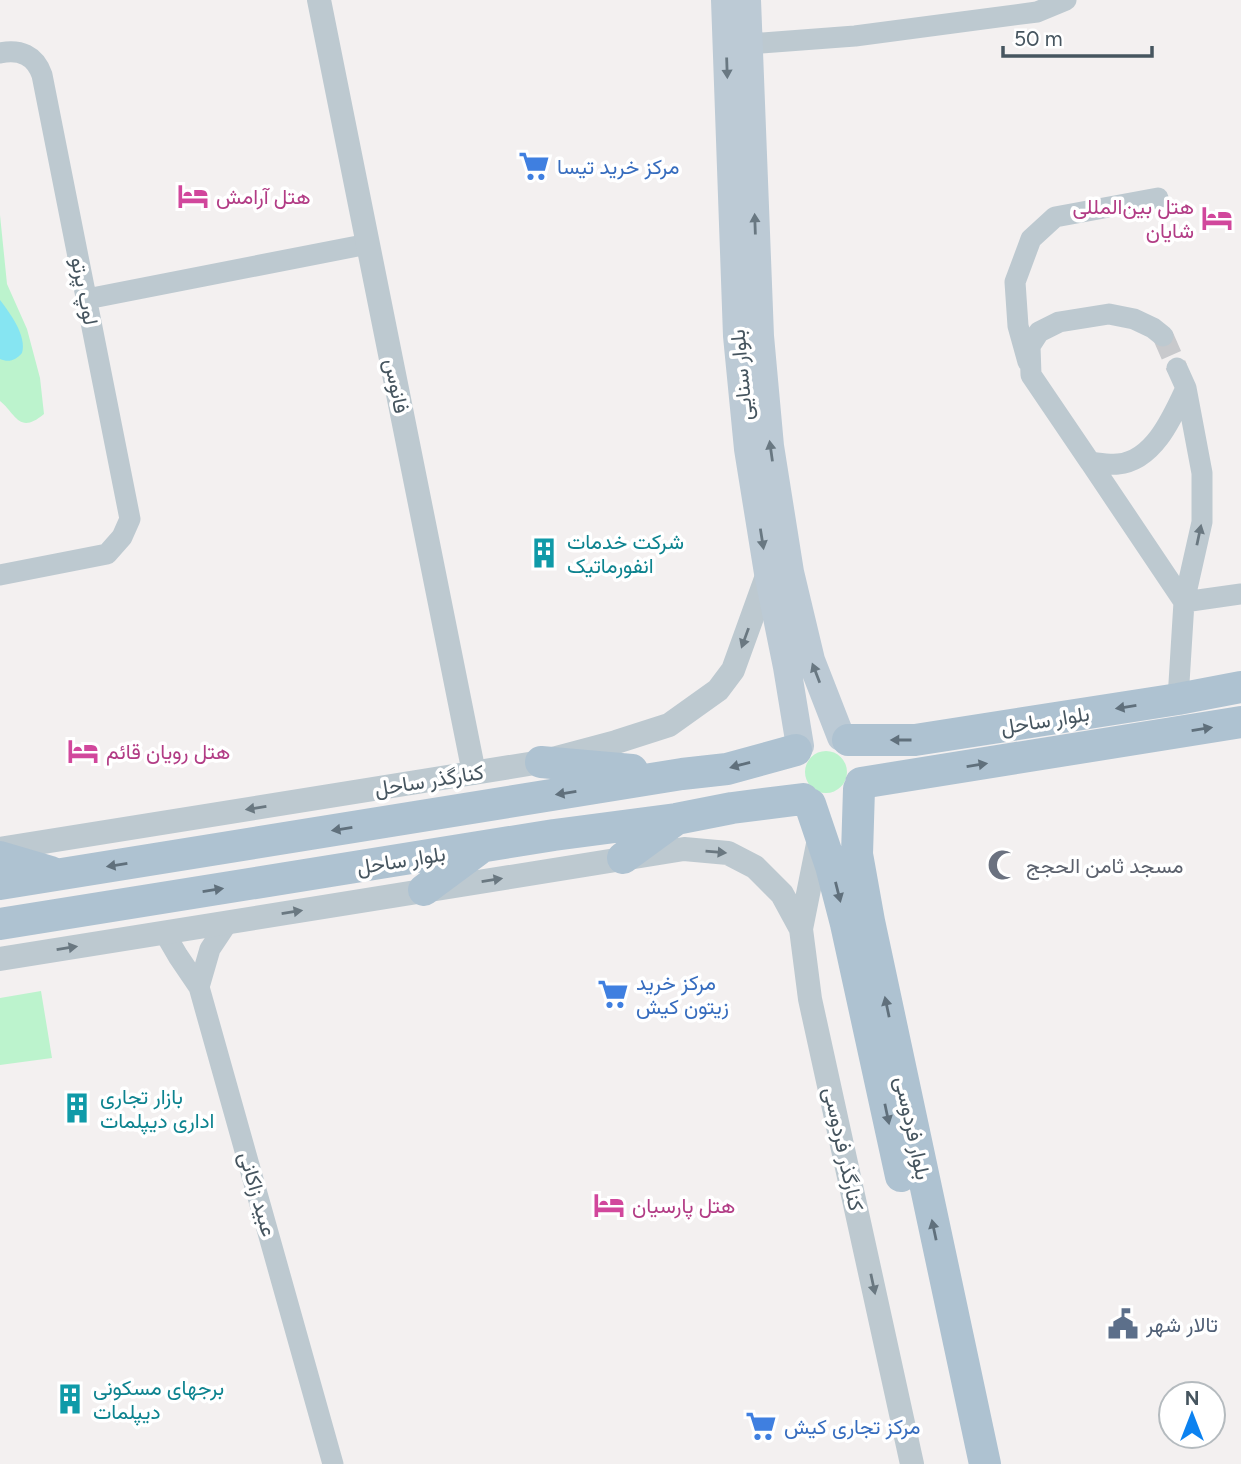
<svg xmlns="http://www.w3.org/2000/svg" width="1241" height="1464" viewBox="0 0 1241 1464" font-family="Figtree,Vazirmatn,sans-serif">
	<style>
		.green { fill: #bcf3cd }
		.water { fill: #86e5f2 }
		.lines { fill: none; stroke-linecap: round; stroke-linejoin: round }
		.minor-tunnel { stroke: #c8c9cc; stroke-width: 21; stroke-dasharray: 21 10; stroke-linecap: butt }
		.minor { stroke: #bdc9d0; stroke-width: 21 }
		.tertiary { stroke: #bdc9d0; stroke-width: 24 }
		.secondary { stroke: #bccad5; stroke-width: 28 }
		.primary { stroke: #aec2d1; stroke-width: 32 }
		.oneway { fill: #697882 }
		.oneway2 { fill: #6a7881 }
		.oneway3 { fill: #60707c }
		.labels { text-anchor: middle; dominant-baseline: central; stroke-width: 7; stroke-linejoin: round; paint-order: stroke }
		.shop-label { font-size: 21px; fill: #366cbe; stroke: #fff; text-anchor: start }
		.hotel-label { font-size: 21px; fill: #b23c85; stroke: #fff; text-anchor: start }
		.street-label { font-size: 21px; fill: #46555f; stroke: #fff }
		.culture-label { font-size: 21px; fill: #0d838f; stroke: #fff; text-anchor: start }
		.worship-label { font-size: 21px; fill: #5b616d; stroke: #fff; text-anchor: start }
		.service-label { font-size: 21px; fill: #4e5e75; stroke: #fff; text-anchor: start }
	</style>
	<rect width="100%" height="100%" fill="#f3f0f0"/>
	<!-- green -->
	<path class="green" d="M0,215L7,284L27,329L40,378L44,414C19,435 16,414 0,401Z
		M805 772a21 21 0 1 1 42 0a21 21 0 1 1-42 0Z
		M41,991L52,1058L0,1065V998Z"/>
	<!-- water -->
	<path class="water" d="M0,300C10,313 27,336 22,353C16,360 9,363 0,359Z"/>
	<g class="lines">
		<!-- minor-tunnel -->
		<path class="minor-tunnel" d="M1163,336L1177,368"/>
		<!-- minor -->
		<path class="minor" d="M748,44L855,36L1037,12L1066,0
			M0,53C20,49 35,55 42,75L130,519L122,537L107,554L0,575
			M87,299L368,244
			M1163,336L1153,328L1134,319L1109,314L1059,322L1039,332L1030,346L1031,375L1090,462C1099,463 1109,465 1118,464C1154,461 1173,416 1186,388L1177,368
			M1028,362L1018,326L1015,282L1031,239L1055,217L1158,198
			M1090,462L1184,602
			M1184,602L1241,594
			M1178,699L1184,602L1202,522V473L1186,388
			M164,932L178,956L199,987L333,1464
			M199,987L210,949L228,922"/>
		<!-- tertiary -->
		<path class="tertiary" d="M319,0L474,773
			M820,834L801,929L810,999L912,1464
			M0,849L541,762L616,742L669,725L718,690L733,670L768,573
			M0,959L684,849L728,853L755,867L782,894L801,929"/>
		<!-- secondary -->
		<path class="secondary" d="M725,0L737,336L748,449L768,573L787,667L800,746
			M747,0L760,336L770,446L790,572L811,660L841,737"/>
		<!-- primary -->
		<path class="primary" d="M848,740H915L1178,699L1241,687
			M541,762L632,770
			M861,783L1241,722
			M859,789L857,854L869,921L985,1464
			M810,804L831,866L846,924L901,1176
			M0,857L51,872
			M623,858L675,820
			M0,884L682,774L727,769L796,750
			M424,890L478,850
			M0,924L554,835L676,819L732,808L803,799"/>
	</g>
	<!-- one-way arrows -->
	<defs><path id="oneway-solid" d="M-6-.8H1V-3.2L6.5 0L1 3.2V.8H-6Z" transform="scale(1.75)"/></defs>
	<g class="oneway">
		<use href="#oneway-solid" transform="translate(727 68) rotate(88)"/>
		<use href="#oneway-solid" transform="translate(755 224) rotate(-92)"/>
		<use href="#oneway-solid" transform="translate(771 451) rotate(-98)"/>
		<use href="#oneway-solid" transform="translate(762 539) rotate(81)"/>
		<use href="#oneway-solid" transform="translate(816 673) rotate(-111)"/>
	</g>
	<g class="oneway2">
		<use href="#oneway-solid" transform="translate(1199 535) rotate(-78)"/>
		<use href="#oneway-solid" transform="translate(745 638) rotate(110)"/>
		<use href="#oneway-solid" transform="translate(256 808) rotate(171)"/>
		<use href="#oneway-solid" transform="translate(716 852) rotate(5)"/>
		<use href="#oneway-solid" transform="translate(492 880) rotate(-9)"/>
		<use href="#oneway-solid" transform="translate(292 912) rotate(-9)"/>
		<use href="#oneway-solid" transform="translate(67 948) rotate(-9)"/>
		<use href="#oneway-solid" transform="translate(873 1284) rotate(78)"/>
	</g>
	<g class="oneway3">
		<use href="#oneway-solid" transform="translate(1126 707) rotate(171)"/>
		<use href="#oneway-solid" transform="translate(1202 729) rotate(-9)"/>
		<use href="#oneway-solid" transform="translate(901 740) rotate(180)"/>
		<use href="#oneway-solid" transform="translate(740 765) rotate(165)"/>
		<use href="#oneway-solid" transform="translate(977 765) rotate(-9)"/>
		<use href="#oneway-solid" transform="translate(566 793) rotate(171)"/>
		<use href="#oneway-solid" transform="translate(342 829) rotate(171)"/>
		<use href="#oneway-solid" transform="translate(117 865) rotate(171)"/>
		<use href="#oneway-solid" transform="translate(213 890) rotate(-9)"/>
		<use href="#oneway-solid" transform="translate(838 892) rotate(76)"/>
		<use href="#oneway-solid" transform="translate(887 1007) rotate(-102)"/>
		<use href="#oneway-solid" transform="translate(887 1114) rotate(78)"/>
		<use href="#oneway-solid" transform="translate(934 1230) rotate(-102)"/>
	</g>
	<!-- icons -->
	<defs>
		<g id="supermarket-bare" transform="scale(2.415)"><path d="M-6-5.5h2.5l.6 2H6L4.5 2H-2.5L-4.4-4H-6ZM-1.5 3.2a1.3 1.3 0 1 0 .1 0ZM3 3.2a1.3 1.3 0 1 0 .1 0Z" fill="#3f7fe0" stroke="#fff" stroke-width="2.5" paint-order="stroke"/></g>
		<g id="hotel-bare" transform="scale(2.415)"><path d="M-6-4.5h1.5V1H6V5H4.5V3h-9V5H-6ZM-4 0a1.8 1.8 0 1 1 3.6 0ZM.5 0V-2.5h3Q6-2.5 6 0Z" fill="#d1479c" stroke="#fff" stroke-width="2.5" paint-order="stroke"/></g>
		<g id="building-bare" transform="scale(2.415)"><path d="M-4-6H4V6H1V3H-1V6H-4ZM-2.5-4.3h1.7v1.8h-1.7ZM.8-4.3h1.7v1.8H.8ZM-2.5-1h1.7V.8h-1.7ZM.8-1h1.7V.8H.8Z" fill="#0f9aa8" stroke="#fff" stroke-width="2.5" paint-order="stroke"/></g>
		<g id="mosque-bare" transform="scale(2.415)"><path d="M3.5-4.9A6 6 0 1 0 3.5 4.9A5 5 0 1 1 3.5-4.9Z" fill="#6b7280" stroke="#fff" stroke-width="2.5" paint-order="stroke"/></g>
		<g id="civic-bare" transform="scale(2.415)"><path d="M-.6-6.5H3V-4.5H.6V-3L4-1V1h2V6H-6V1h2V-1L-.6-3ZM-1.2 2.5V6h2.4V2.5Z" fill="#5c6f8a" stroke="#fff" stroke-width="2.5" paint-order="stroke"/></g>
	</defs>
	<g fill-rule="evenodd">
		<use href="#supermarket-bare" x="534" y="166"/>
		<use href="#hotel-bare" x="193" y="196"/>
		<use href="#hotel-bare" x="1217" y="218"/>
		<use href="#building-bare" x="544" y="553"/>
		<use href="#hotel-bare" x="83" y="751"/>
		<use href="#mosque-bare" x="1003" y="865"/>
		<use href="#supermarket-bare" x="613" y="994"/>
		<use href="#building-bare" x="77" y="1108"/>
		<use href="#hotel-bare" x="609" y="1205"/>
		<use href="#civic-bare" x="1123" y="1324"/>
		<use href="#building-bare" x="70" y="1399"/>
		<use href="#supermarket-bare" x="761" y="1426"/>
	</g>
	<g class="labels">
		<!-- shop labels -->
		<g class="shop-label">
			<text x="557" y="166">مرکز خرید تیسا</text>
			<text x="636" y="982">مرکز خرید<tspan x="636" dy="24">زیتون کیش</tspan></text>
			<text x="784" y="1426">مرکز تجاری کیش</text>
		</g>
		<!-- hotel labels -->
		<g class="hotel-label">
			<text x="216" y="196">هتل آرامش</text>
			<text x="1194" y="206" text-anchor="end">هتل بین‌المللی<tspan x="1194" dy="24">شایان</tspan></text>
			<text x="106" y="751">هتل رویان قائم</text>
			<text x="632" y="1205">هتل پارسیان</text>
		</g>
		<!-- street labels -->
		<g class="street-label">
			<text transform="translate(85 291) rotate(79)">لوپ پرتو</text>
			<text transform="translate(741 375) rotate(-95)">بلوار سنایی</text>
			<text transform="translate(397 386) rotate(79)">فانوس</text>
			<text transform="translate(1045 720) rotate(-9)">بلوار ساحل</text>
			<text transform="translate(429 780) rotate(-9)">کنارگذر ساحل</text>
			<text transform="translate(401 860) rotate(-9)">بلوار ساحل</text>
			<text transform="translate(913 1128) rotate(78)">بلوار فردوسی</text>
			<text transform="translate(844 1149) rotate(78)">کنارگذر فردوسی</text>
			<text transform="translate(258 1194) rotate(74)">عبید زاکانی</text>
		</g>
		<!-- culture labels -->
		<g class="culture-label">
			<text x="567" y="541">شرکت خدمات<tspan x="567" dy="24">انفورماتیک</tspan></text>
			<text x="100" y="1096">بازار تجاری<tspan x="100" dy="24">اداری دیپلمات</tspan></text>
			<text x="93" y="1387">برجهای مسکونی<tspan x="93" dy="24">دیپلمات</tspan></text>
		</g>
		<!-- worship labels -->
		<g class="worship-label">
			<text x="1026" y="865">مسجد ثامن الحجج</text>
		</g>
		<!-- service labels -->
		<g class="service-label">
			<text x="1146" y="1324">تالار شهر</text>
		</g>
	</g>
	<!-- north arrow -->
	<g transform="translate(1192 1415)"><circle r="33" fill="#ffffff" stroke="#b5bbbf" stroke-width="2"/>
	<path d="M0-5L12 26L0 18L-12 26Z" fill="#0c82f0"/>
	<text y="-10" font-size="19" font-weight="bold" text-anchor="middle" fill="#46555f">N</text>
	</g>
	<!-- scale -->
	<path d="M1003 46v10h149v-10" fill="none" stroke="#46555f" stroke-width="3.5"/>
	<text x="1014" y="46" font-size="21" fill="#46555f" stroke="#ffffff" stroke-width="5" paint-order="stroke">50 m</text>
</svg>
